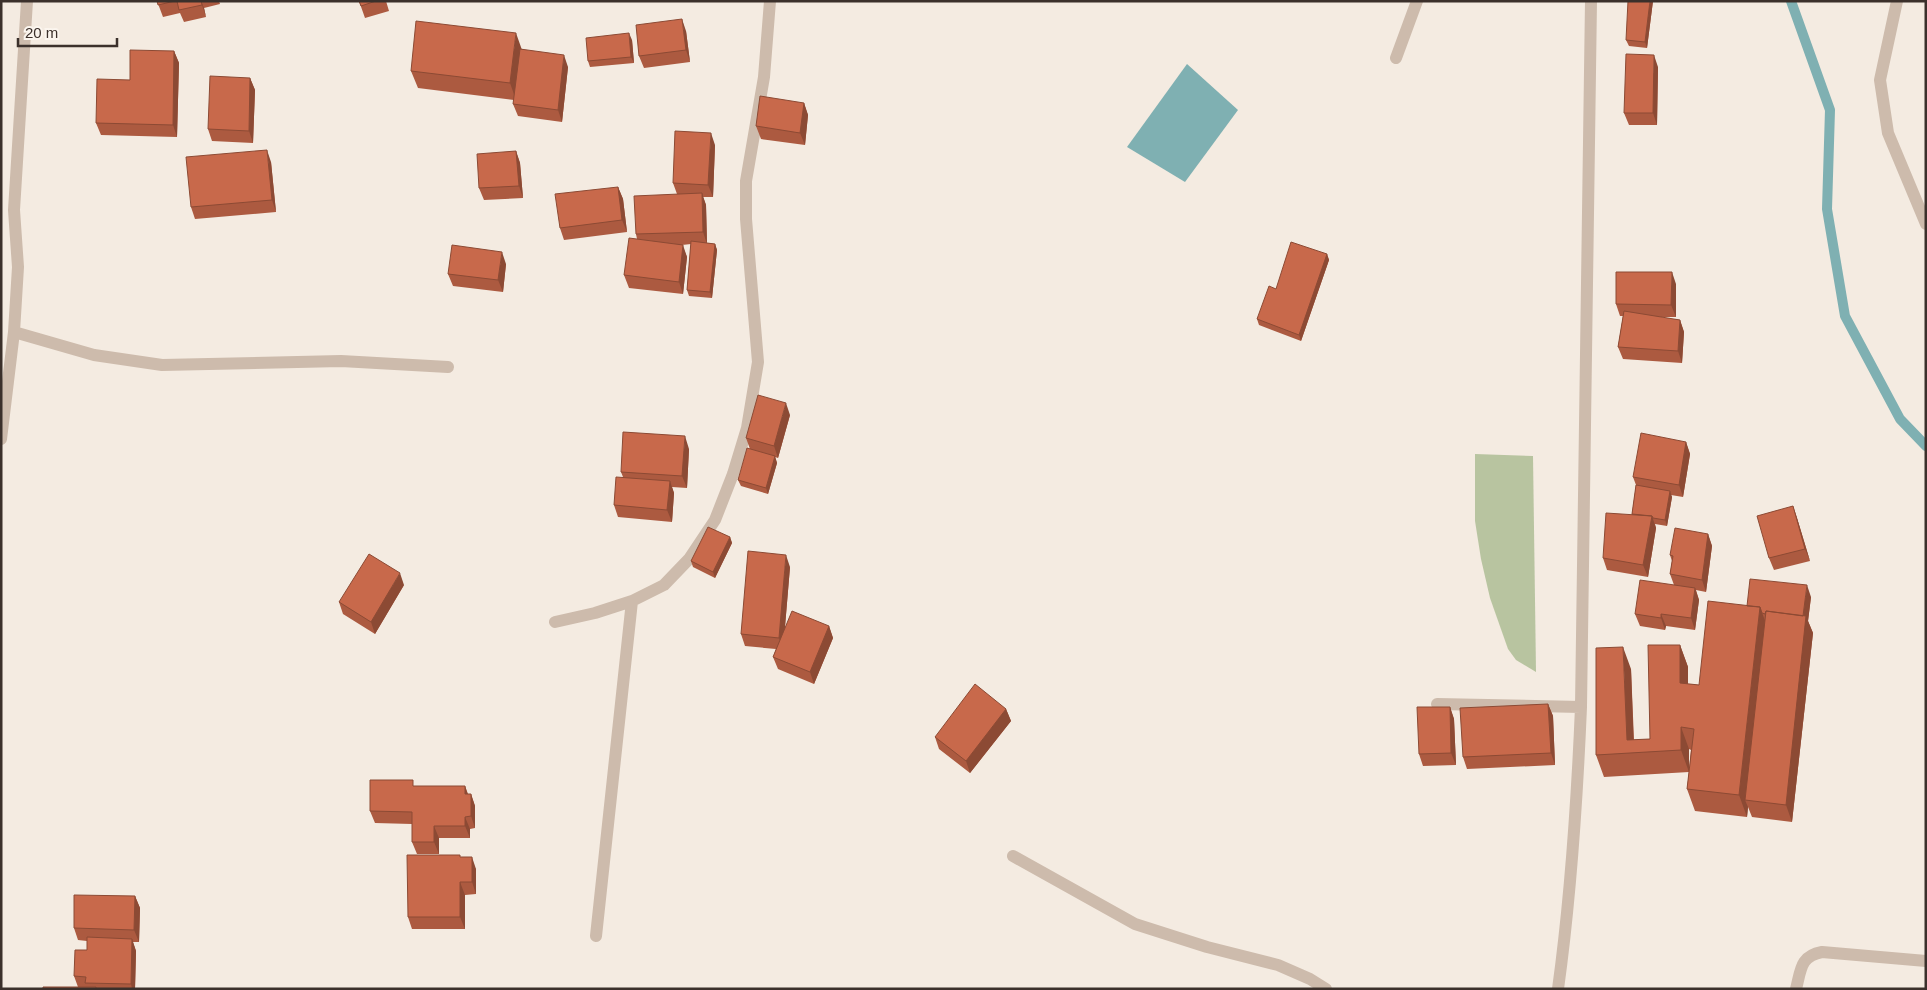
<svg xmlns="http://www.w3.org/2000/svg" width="1927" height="990" viewBox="0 0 1927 990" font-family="Arial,sans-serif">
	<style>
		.green { fill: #b8c4a0 }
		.water { fill: #7fb0b2 }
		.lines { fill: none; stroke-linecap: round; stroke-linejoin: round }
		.stream { stroke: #7fb0b2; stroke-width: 10 }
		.minor { stroke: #cdbbac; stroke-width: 12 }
		.wall { fill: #ac5a40; fill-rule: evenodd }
		.shaded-wall { fill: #8c4a34 }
		.building { fill: #c8694b; stroke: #8c4a34 }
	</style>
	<rect width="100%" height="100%" fill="#f4ebe1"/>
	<!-- green -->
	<path class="green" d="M1475,454L1533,456L1536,672L1516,660L1508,649L1490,598L1481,559L1475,521Z"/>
	<!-- water -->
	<path class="water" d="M1187,64L1238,110L1185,182L1127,147Z"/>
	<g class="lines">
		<!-- stream -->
		<path class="stream" d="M1791,1L1830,110L1827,209L1845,316L1900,419L1926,446"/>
		<!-- minor -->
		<path class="minor" d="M1897,1L1880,80L1888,133L1926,224
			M1396,58L1417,1
			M14,332L94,355L162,365L341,361L448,367
			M1,439L14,332L18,267L14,210L27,1
			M555,622L595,613L632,601L664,585L689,559L715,520L733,474L747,428L758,362L746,219V181L764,77L770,1
			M1437,704L1581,707
			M1013,856L1135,924L1207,947L1278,965L1310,979L1326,989
			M596,936L632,601
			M1558,989C1571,895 1577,802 1581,707L1591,1
			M1796,989C1801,970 1800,956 1822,952L1926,961"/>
	</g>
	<!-- wall -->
	<path class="wall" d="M157,1H219L220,4L204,8L206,17L184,22L180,13L163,17Z
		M359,1H386L389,11L365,18Z
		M1653,1L1647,48L1629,46L1626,40Z
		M686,31L690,62L644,68L639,56Z
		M632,40L634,63L590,67L588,61Z
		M522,49L568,67L562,122L518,116L513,104L514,100L418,88L411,71Z
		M174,51L179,63L177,137L101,135L96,123L130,80Z
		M1658,67L1657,125H1629L1624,113Z
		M250,78L255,90L253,143L212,141L208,129Z
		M804,103L808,115L805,145L761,139L756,126Z
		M715,145L713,197H703L706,205L707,243L715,244L717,250L712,298L689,296L687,290L691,244L682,245L687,257L683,294L629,288L624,275L637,239L636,234L677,194L673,183Z
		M516,151L520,163L523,198L484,200L479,188Z
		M271,162L276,212L195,219L191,207Z
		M618,187L623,199L627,232L564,240L560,228Z
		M1327,254L1329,260L1301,341L1259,325L1257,319L1276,289Z
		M506,264L503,292L453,286L448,274Z
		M1676,284V317H1658L1680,320L1684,332L1682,363L1623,359L1618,347L1623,316H1620L1616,304Z
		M790,415L778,458L775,457L777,463L768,494L741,486L738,480L750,449L746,438Z
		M1686,442L1690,454L1683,497L1671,495L1672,497L1667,526L1655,524L1656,528L1648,577L1607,570L1603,558L1632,514L1636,485L1633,477Z
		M689,449L687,488L672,487L674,493L672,522L618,517L614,505L623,477L621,472Z
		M1793,506L1797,518L1810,561L1774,570L1769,558Z
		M1708,534L1712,546L1706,592L1696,590L1699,600L1695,630L1666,626L1665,630L1640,626L1635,614L1674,585L1670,574L1672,561L1670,555Z
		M730,537L732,543L715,578L693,567L691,561Z
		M790,567L785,627L829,626L833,638L814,684L778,669L773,657L776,649L745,646L741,634Z
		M404,585L375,634L343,614L339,602Z
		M1811,597L1808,621L1813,633L1792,822L1752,817L1748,807L1747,817L1695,811L1687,789L1689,772L1604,777L1596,755L1631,669L1634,740L1650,739L1680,645L1688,667V684L1699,685L1747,606ZM1689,749L1691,750L1689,770Z
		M1548,704L1553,716L1555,765L1467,769L1463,757Z
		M1450,707L1454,719L1456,765L1423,766L1419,754Z
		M1006,709L1011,721L970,773L939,749L935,737Z
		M415,786H465L468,794H471L475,806V828L470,829V838H439V854H417L412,842V824L375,823L370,811Z
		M461,857L476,869V894L465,895V929H412L408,917Z
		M135,896L140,908L139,942H133L136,951L135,989H43L78,987L74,976L87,950V941L78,940L74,928Z"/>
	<!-- shaded-wall -->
	<path class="shaded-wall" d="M201,1L204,8L206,17L202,5Z
		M1650,1H1653L1647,48L1645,42Z
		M682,19L686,31L690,62L686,50Z
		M516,33L522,50L516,100L510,83Z
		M629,33L632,40L634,63L631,57Z
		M174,51L179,63L177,137L173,125Z
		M564,55L568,67L562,122L558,110Z
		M1654,55L1658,67L1657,125L1653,113Z
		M250,78L255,90L253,143L249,131Z
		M804,103L808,115L805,145L800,133Z
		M711,133L715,145L713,197L708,185Z
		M267,150L271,162L276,212L272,200Z
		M516,151L520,163L523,198L519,186Z
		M618,187L623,199L627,232L622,220Z
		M702,193L706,205L707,244L703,232Z
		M715,244L717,250L712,298L710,292Z
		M683,245L687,257L683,294L679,282Z
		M502,252L506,264L503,292L498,280Z
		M1327,254L1329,260L1301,341L1299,335Z
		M1672,272L1676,284V317L1671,305Z
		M1680,320L1684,332L1682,363L1678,351Z
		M786,403L790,415L778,458L774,446Z
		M685,436L689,449L687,488L682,476Z
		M1686,442L1690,454L1683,497L1679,485Z
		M775,456L777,463L768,494L766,488Z
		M670,481L674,493L672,522L667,510Z
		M1670,491L1672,497L1667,526L1665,520Z
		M1793,506L1797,518L1810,561L1805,549Z
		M1652,516L1656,528L1648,577L1643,565Z
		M1708,534L1712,546L1706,592L1702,580Z
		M730,537L732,543L715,578L713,572Z
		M786,555L790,567L783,650L779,638Z
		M400,573L404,585L375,634L371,622Z
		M1807,585L1811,597L1808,621L1813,633L1792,822L1786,805L1803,618Z
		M1695,588L1699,600L1695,630L1691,618Z
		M1760,607L1768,629L1745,800L1748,807L1747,817L1739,795Z
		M1661,614L1666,626L1665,630L1661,618Z
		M829,626L833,638L814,684L810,672Z
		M1680,645L1688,667V705L1680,683Z
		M1623,647L1631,669L1634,753L1627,740Z
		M1548,704L1553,716L1555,765L1551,753Z
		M1450,707L1454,719L1456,765L1451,753Z
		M1006,709L1011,721L970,773L966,761Z
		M1681,727L1689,749V772L1681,750Z
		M465,786L469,798L465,794Z
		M471,794L475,806V828L471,816Z
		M465,817L470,829V838L465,826Z
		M434,826L439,838V854L434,842Z
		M472,857L476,869V894L472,882Z
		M460,882L465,895V929L460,917Z
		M135,896L140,908L139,942L134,930Z
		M132,939L136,951L135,989H132L131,984Z"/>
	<!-- building -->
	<path class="building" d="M157,1H175L158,5Z
		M177,1H201L202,5L179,10Z
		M359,1H376L361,6Z
		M1628,1H1650L1645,42L1626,40Z
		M682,19L686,50L639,56L636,25Z
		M416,21L516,33L510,83L411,71Z
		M629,33L631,57L588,61L586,38Z
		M520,49L564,55L558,110L513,104Z
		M130,50L174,51L173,125L96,123L97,79L130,80Z
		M1626,54L1654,55L1653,113H1624Z
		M210,76L250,78L249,131L208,129Z
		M760,96L804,103L800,133L756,126Z
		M675,131L711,133L708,185L673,183Z
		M267,150L272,200L191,207L186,157Z
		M516,151L519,186L479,188L477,154Z
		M618,187L622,220L560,228L555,194Z
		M702,193L703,232L636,234L634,196Z
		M629,238L683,245L679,282L624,275Z
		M691,241L715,244L710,292L687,290Z
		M1291,242L1327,254L1299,335L1257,319L1269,286L1276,289Z
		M452,245L502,252L498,280L448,274Z
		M1616,272H1672L1671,305L1616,304Z
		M1624,311L1680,320L1678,351L1618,347Z
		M758,395L786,403L774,446L746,438Z
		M623,432L685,436L682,476L621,472Z
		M1641,433L1686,442L1679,485L1633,477Z
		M747,448L775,456L766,488L738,480Z
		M616,477L670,481L667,510L614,505Z
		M1636,485L1670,491L1665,520L1653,518L1652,516L1632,514Z
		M1793,506L1805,549L1769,558L1757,516Z
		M1606,513L1652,516L1643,565L1603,558Z
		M708,527L730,537L713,572L691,561Z
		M1675,528L1708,534L1702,580L1670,574L1673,556L1670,555Z
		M748,551L786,555L779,638L741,634Z
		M369,554L400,573L371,622L339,602Z
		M1750,579L1807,585L1803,616L1766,611L1765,614L1762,613L1760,607L1747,606Z
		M1640,580L1695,588L1691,618L1661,614V618L1635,614Z
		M1708,601L1760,607L1739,795L1687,789L1694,729L1681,727V750L1596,755V648L1623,647L1627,740L1650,739L1648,645H1680V683L1699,685Z
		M792,611L829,626L810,672L773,657Z
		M1766,611L1806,616L1786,805L1745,800Z
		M975,684L1006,709L966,761L935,737Z
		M1548,704L1551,753L1463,757L1460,708Z
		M1417,707H1450L1451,753L1419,754Z
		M370,780H413V786H465V794H471V816L465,817V826H434V842H412V812L370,811Z
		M407,855H460V857H472V882H460V917H408Z
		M74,895L135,896L134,930L74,928Z
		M87,937L132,939L131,984L85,983L86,977L74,976L75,950H87Z
		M43,987H96V989H43Z"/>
	<!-- border -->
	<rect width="1927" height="990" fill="none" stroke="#3b302b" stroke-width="5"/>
	<!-- scale -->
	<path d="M18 38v8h99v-8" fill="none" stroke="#3b302b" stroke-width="2.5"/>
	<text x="25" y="38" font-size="15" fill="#3b302b" stroke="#fbf5ee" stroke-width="4" paint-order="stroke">20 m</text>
</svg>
